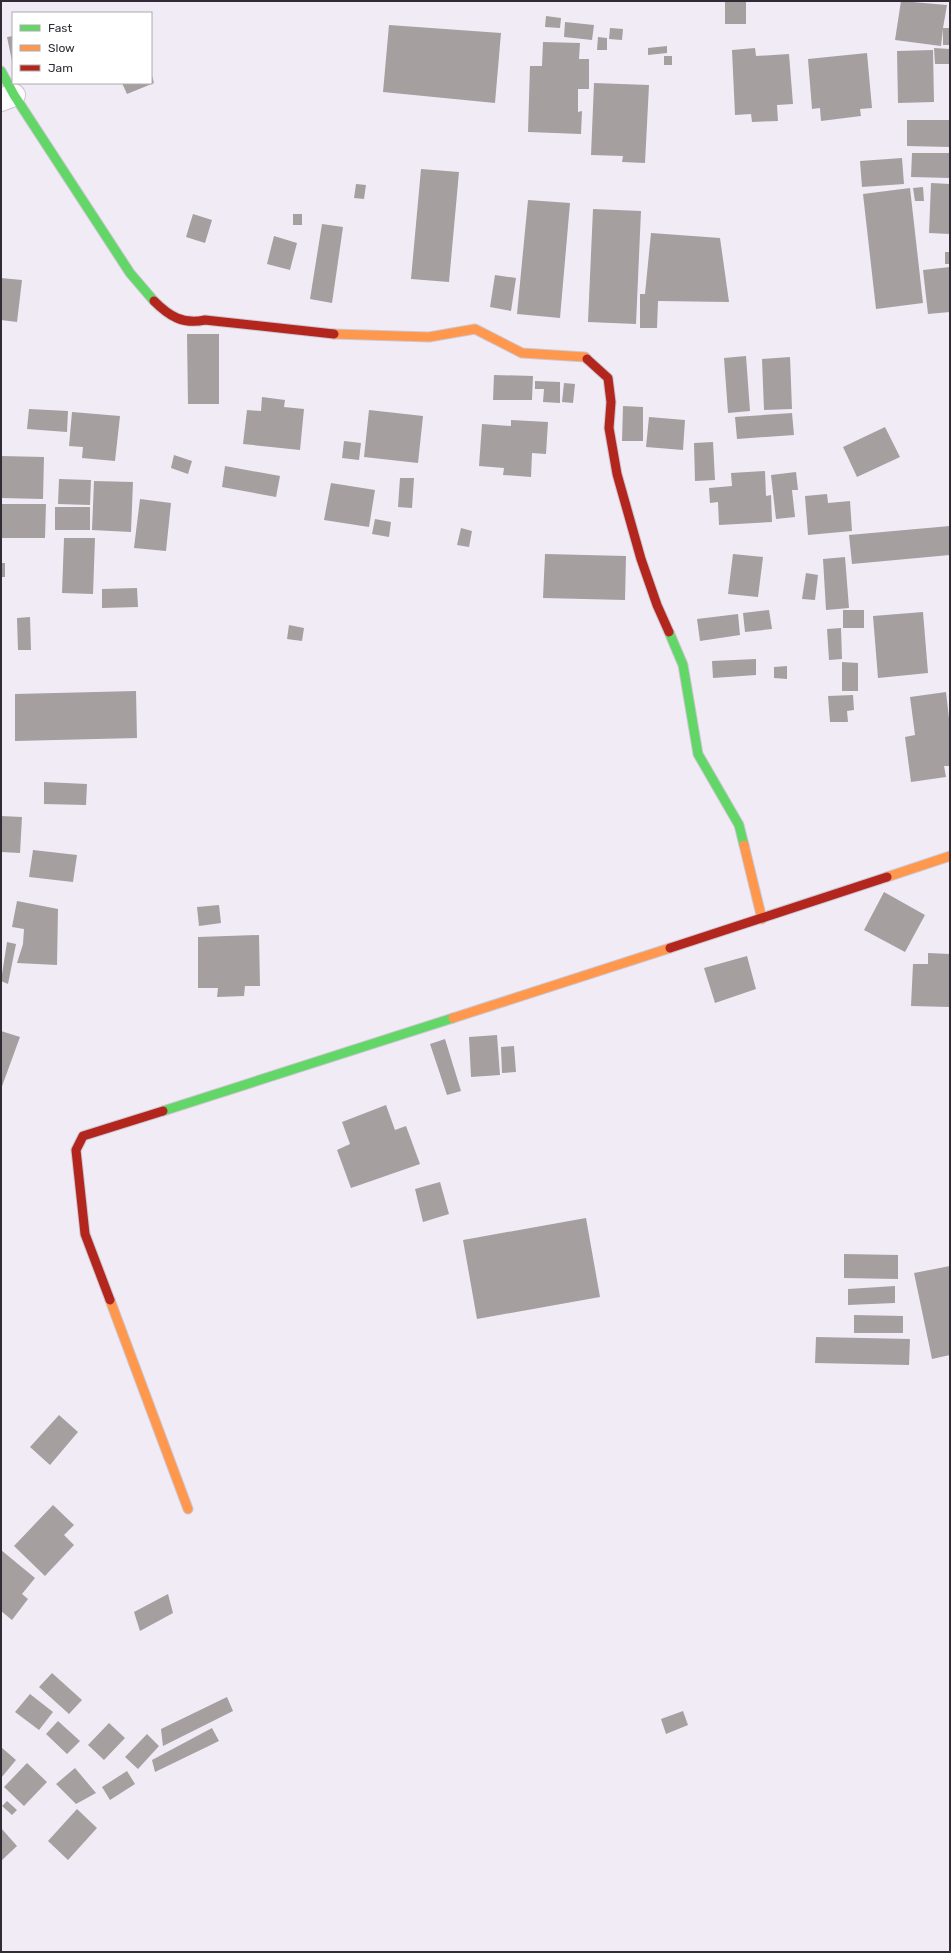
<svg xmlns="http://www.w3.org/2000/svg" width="951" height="1953" viewBox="0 0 951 1953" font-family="Rubik,sans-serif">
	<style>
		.building { fill: #a59fa0 }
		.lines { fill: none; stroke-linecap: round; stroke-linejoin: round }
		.street-casing { stroke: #ccc7d1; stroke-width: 24 }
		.fast-casing { stroke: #ccc7d1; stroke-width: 11 }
		.slow-casing { stroke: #ccc7d1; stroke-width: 11 }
		.jam-casing { stroke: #ccc7d1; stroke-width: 11 }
		.street { stroke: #fdfcfe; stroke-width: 22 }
		.fast { stroke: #63d668; stroke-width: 9 }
		.slow { stroke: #ff974d; stroke-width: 9 }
		.jam { stroke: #b3261e; stroke-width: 9 }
	</style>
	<rect width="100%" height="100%" fill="#f1ebf6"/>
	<!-- building -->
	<path class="building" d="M725,1H746V24H725Z
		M901,1L947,5L943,28H950V45H943V29L941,46L895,40Z
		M546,16L561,18L560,28L545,27Z
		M565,22L594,25L592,40L564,37Z
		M389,25L501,33L495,103L383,92Z
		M610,28L623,29L622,40L609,39Z
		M13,36V61H12L7,37Z
		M598,37L607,38V50H597Z
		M543,42L580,43L579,59H589V89H578V112L582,111L581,134L528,132L530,66H542Z
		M667,46V53L648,55V48Z
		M755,48L756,56L789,54L793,104L777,105L778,121L752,122L751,114L735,115L732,50Z
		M934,48L950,49V64H935Z
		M933,50L934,102L898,103L897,51Z
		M867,53L872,108L860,109L861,116L821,121L820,108L812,109L808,59Z
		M664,56H672V65H664Z
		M151,72L154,83L127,94L122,83H151Z
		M594,83L649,85L645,163L622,162L623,156L591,155Z
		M907,120H950V147L907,146Z
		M912,153H950V178L911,177Z
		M902,158L904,184L862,187L860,161Z
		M421,169L459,172L449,282L411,279Z
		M931,183L950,184V234L929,233Z
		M356,184L366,185L364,199L354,198Z
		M923,187L924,201H915L913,188Z
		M910,188L923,303L876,309L863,194Z
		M528,200L570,203L560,318L517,314Z
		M593,209L641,211L636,324L588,322Z
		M193,214L212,220L205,243L186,237Z
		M293,214H302V225H293Z
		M322,224L343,227L332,303L310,299Z
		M651,233L720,238L729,302L658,301L657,328H640V294H645Z
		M274,236L297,243L290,270L267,264Z
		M945,252H950V264H945Z
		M950,267V312L928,314L923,270Z
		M495,275L516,278L511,311L490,307Z
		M1,278L22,280L17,322L1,320Z
		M187,334H219V404H188Z
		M746,356L750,411L728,413L724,358Z
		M790,357L792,409L764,410L762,359Z
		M494,375L533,376L532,400H493Z
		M535,381L560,382V403L543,402L544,389H535Z
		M564,383L575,384L573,403L562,402Z
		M262,397L285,400L284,407L304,409L300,450L243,444L247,410L261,411Z
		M623,406L643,407V441H622Z
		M29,409L68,411L67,432L27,429Z
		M369,410L423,416L418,463L364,457Z
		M72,412L120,416L115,461L82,458L83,447L69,446Z
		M792,413L794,435L737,439L735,417Z
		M649,417L685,420L683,450L646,447Z
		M511,420L548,422L546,454L532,453L531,477L503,475L504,468L479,466L482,424L511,426Z
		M885,427L900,457L857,477L843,447Z
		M344,441L361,443L359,460L342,458Z
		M713,442L715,480L695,481L694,443Z
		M174,455L192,461L188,474L171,468Z
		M1,456L44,457L43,499L1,498Z
		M225,466L280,476L276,497L222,487Z
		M765,471L766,496L771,495L772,522L719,525L718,502L710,503L709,488L732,486L731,473Z
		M796,472L798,490H792L795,517L776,519L771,475Z
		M400,478H414L412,508L398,507Z
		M59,479L91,480L90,505L58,504Z
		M94,481L133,482L131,532L92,530Z
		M331,483L375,490L369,527L324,520Z
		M827,494L828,503L850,501L852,531L808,535L805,496Z
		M140,499L171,503L166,551L134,548Z
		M1,504H46L45,538H1Z
		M55,507H90V530H55Z
		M375,519L391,522L389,537L372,534Z
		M950,526V555L852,564L849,535Z
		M461,528L472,531L469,547L457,545Z
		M64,538H95L93,594L62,593Z
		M545,554L626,556L625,600L543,598Z
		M733,554L763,557L758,597L728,594Z
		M845,557L849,608L826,610L823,559Z
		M1,563H5V577H1Z
		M806,573L818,575L815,600L802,599Z
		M137,588L138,607L102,608V589Z
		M769,610L772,629L745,632L743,613Z
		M843,610H864V628H843Z
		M923,612L928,673L878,678L873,616Z
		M738,614L740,635L700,641L697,619Z
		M30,617L31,650H18L17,618Z
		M289,625L304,628L302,641L287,639Z
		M841,628L842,659L829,660L827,629Z
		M756,659V675L713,678L712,661Z
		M842,662L858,663V691H842Z
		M787,666V679L774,678V667Z
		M136,691L137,738L15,741V694Z
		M946,692L950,727V766H944L946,777L911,782L905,737L915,735L910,697Z
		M853,695L854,710L847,711L848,722H830L828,696Z
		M44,782L87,784L86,805L44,804Z
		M1,816L22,817L20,853L1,852Z
		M33,850L77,855L73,882L29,877Z
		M884,892L925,915L905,952L864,930Z
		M17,901L58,909L57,965L17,963L23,944L24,929L12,927Z
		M219,905L221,923L199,926L197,907Z
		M259,935L260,986H245L244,996L217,997L218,988H198V937Z
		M7,942L16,944L8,984L1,981Z
		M928,953L950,954V1007L911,1006L913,964H928Z
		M747,956L756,989L715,1003L704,968Z
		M1,1031L20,1037L1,1089Z
		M497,1035L500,1075L471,1077L469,1037Z
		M445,1039L461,1091L447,1095L430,1044Z
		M514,1046L516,1072L502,1073L501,1047Z
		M386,1105L395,1130L406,1126L420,1164L351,1188L337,1150L350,1144L342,1122Z
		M440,1182L449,1214L423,1222L415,1189Z
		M586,1218L600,1297L477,1319L463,1240Z
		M844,1254L898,1255V1279L844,1278Z
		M950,1266V1355L932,1359L914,1273Z
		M895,1286V1303L848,1305V1289Z
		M854,1315L903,1316V1333H854Z
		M816,1337L910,1339L909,1365L815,1363Z
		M59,1415L78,1432L50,1465L30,1447Z
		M53,1505L74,1525L64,1535L74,1545L45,1576L14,1546Z
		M1,1550L35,1578L22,1594L28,1599L12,1620L1,1611Z
		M168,1594L173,1613L140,1631L134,1612Z
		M52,1673L82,1700L69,1714L39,1687Z
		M30,1694L53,1712L39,1730L15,1712Z
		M227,1697L233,1711L163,1746L161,1729Z
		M683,1711L688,1725L666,1734L661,1719Z
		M58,1721L80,1741L67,1754L46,1734Z
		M109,1723L125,1738L104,1760L88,1745Z
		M212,1728L219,1741L155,1772L152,1760Z
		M147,1734L159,1746L138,1769L125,1757Z
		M1,1747L16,1760L1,1778Z
		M27,1763L47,1782L24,1806L4,1787Z
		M75,1768L96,1793L76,1804L56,1784Z
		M127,1771L135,1784L110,1800L102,1787Z
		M7,1801L17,1810L12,1815L2,1806Z
		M77,1809L97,1828L68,1860L48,1841Z
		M1,1828L17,1846L1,1861Z"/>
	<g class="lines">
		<!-- street casing -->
		<g class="street-casing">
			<path id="street" d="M1,100L14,95"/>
		</g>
		<!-- fast casing -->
		<g class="fast-casing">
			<path id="fast" d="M1,71L14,95L130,273L154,301
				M669,632L683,665L698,754L739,825L744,845
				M163,1111L453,1018"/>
		</g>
		<!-- slow casing -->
		<g class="slow-casing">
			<path id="slow" d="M334,334L429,337L475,329L522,353L585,357L587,359
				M744,845L762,919
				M887,877L950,856
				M453,1018L670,948
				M110,1300L188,1509"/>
		</g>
		<!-- jam casing -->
		<g class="jam-casing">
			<path id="jam" d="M154,301C169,316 183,325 205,320L334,334
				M587,359L608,378L611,402L609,428L617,474L641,559L657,605L669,632
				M670,948L887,877
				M110,1300L85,1234L76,1150L83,1136L163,1111"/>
		</g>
		<!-- street -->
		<use href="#street" class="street"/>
		<!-- fast -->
		<use href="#fast" class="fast"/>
		<!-- slow -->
		<use href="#slow" class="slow"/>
		<!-- jam -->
		<use href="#jam" class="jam"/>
	</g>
	<!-- border -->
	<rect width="951" height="1953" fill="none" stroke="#302b35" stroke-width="4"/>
	<!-- legend -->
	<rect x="12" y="12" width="140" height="72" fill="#ffffff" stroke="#acaaae"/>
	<rect x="20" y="25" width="20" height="6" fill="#63d668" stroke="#acaaae"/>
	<text x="48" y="32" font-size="12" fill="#302b35">Fast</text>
	<rect x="20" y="45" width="20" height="6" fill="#ff974d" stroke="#acaaae"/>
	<text x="48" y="52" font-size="12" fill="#302b35">Slow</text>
	<rect x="20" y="65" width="20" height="6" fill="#b3261e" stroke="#acaaae"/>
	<text x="48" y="72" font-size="12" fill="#302b35">Jam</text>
</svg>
